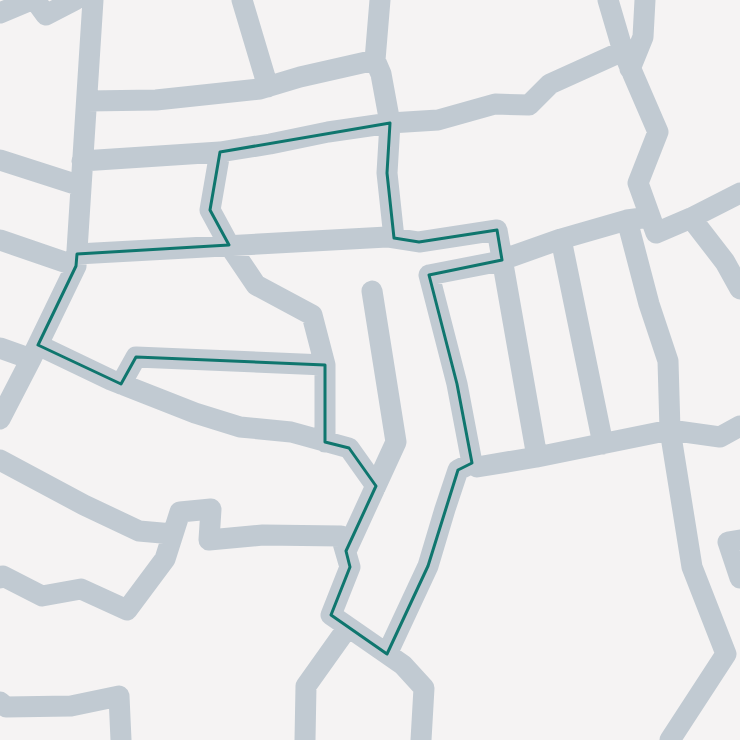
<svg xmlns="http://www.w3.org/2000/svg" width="740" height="740" viewBox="0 0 740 740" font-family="Inter,sans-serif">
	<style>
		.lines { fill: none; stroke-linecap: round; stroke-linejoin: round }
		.minor { stroke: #c1cad2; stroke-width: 21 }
		.marked { fill: none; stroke: #0f766e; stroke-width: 3; stroke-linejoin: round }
	</style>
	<rect width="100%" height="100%" fill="#f5f3f3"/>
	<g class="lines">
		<!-- minor -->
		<path class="minor" d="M35,0L46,15L75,0
			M242,0L268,87
			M380,0L375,60L381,74L390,123L387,173L394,238
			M608,0L623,51L658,132L638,183L656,233L691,218
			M0,13L31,0
			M630,69L643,37L645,0
			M87,101L156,100L260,89L300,77L375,60
			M220,152L210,210L229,245L256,285L312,315L325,365
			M0,160L81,186
			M82,161L220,152L270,144L328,132L390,123L438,120L495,104L529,105L550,84L623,51
			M740,193L691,218L725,262L740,289
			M561,239L603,444
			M0,240L76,266
			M77,254L387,237L419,242L497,230L537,457L477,467
			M38,345L111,380L195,413L240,427L291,432L349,448L376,486
			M0,348L31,359
			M121,384L136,357L325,365V442
			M0,419L31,359L76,266L93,0
			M537,457L670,430L668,361L649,304L627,220
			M0,460L84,505L139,531L173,534
			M740,540L728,542L740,578
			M346,551L396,442L372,291
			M0,578L3,576L42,596L81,589L127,610L165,559L180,512L211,509L209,540L263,535L341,536L350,567L331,615L403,665L424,688L421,740
			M387,654L428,566L445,509L458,470L472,463L457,384L429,275L496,262L561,239L627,220L650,217
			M0,702L6,707L71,706L119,696L121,740
			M305,740L306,686L348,627
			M670,740L726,654L692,567L670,430L720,437L740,426"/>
	</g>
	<!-- marked area -->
	<path class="marked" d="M390,123L387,173L394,238L419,242L497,230L502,260L429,275L457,384L472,463L458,470L428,566L387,654L331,615L350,567L346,551L376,486L349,448L325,442V365L136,357L121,384L38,345L76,266L77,254L229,245L210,210L220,152Z"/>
</svg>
